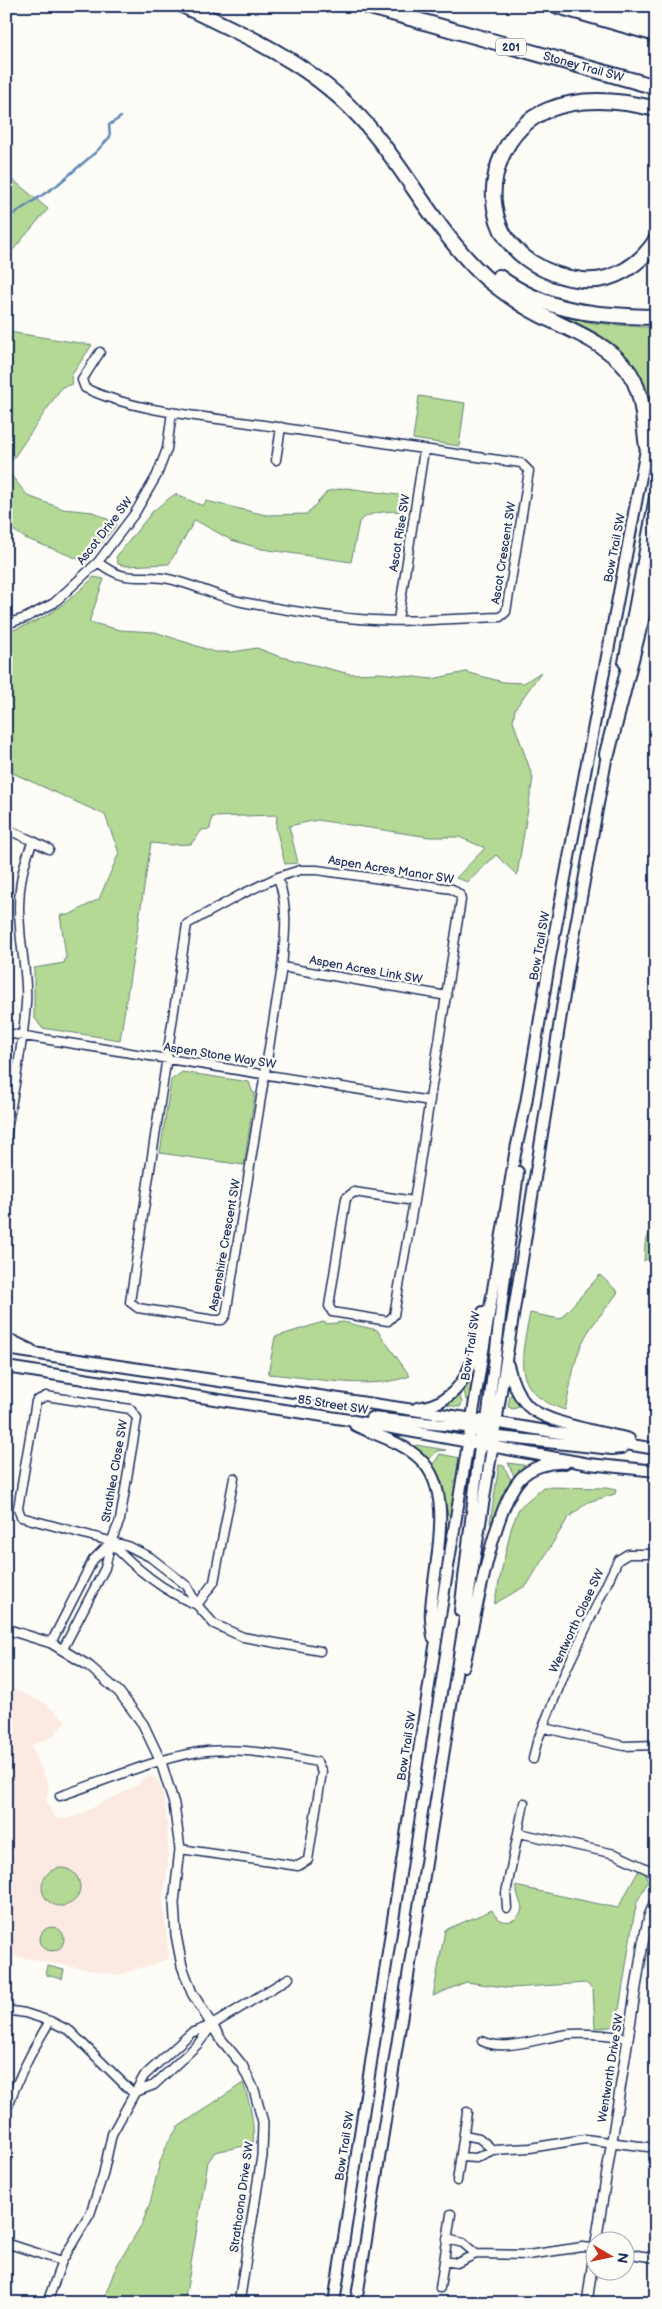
<svg xmlns="http://www.w3.org/2000/svg" width="662" height="2309" viewBox="0 0 662 2309" font-family="'Balsamiq Sans',sans-serif">
	<style>
		.built { fill: #fceae2 }
		.green { fill: #b3d994; stroke: #678479 }
		.lines { fill: none; stroke-linecap: round; stroke-linejoin: round }
		.stream { stroke: #6089b4; stroke-width: 2.5 }
		.minor-casing { stroke: #1b2f5e; stroke-width: 11 }
		.tertiary-casing { stroke: #1b2f5e; stroke-width: 12 }
		.secondary-casing { stroke: #1b2f5e; stroke-width: 14 }
		.motorway-casing { stroke: #1b2f5e; stroke-width: 18 }
		.minor { stroke: #fdfcf7; stroke-width: 8 }
		.tertiary { stroke: #fdfcf7; stroke-width: 9 }
		.secondary { stroke: #fdfcf7; stroke-width: 10 }
		.motorway { stroke: #fdfcf7; stroke-width: 14 }
		.labels { text-anchor: middle; dominant-baseline: central; stroke-width: 4.5; stroke-linejoin: round; paint-order: stroke }
		.shield { fill: #fdfcf7; stroke: #5f6c8c; stroke-width: 1 }
		.shield-label { font-size: 11px; font-weight: bold; fill: #1b2f5e }
		.street-label { font-size: 12px; fill: #1b2f5e; stroke: #fdfcf7 }
	</style>
	<rect width="100%" height="100%" fill="#fdfcf7"/>
	<filter id="ink" filterUnits="userSpaceOnUse"><feTurbulence type="fractalNoise" baseFrequency=".02" numOctaves="2"/><feDisplacementMap in="SourceGraphic" scale="10" xChannelSelector="R" yChannelSelector="G"/><feConvolveMatrix kernelMatrix="1 2 1 2 8 2 1 2 1" color-interpolation-filters="sRGB"/></filter>
	<g filter="url(#ink)">
		<!-- built -->
		<path class="built" d="M6,1686L43,1702L66,1721L52,1737L31,1746L49,1786L46,1801L53,1815L58,1819H66L78,1815L138,1785L143,1778L149,1776L156,1779L161,1786L166,1811L168,1838V1865L163,1898L169,1959L118,1975L6,1955Z"/>
		<!-- green -->
		<path class="green" d="M6,174L48,209L6,258Z
			M560,316L593,323L656,328V373L651,400H647L639,376L630,364L559,318Z
			M9,332L92,345L71,376L73,384L62,387L6,469V342Z
			M419,396L465,403L459,446L413,439Z
			M6,469L28,496L63,509L93,512L117,524L86,562L25,538L6,525Z
			M346,488L406,496L403,511C388,512 371,510 359,522L351,562L262,549L231,540L195,520L169,564L126,566L118,564L116,557L153,511L175,494L203,506L206,501L266,515L307,514L328,491Z
			M94,577L104,579L89,622L120,630L155,632L215,652H232L257,648L278,656L350,674L380,673L432,679L466,672L503,682L524,683L541,672L515,709L513,721L533,778L517,875L496,855L468,882L456,878L485,848L459,837H429L317,820L289,826L298,863L285,864L276,828L277,815L212,817L210,829L202,830L191,844L169,845L151,843L120,1040L42,1028L34,1017V968L64,963L66,956L60,915H69L99,899L119,853L105,815L6,770V632C45,621 65,605 94,577Z
			M182,1072L249,1082L253,1093H255L244,1165L160,1153L171,1080Z
			M656,1218V1253L644,1261L645,1244Z
			M600,1275L618,1292C607,1308 593,1322 584,1339C573,1361 571,1386 565,1410C510,1392 521,1359 530,1313L560,1319Z
			M323,1322L328,1324L343,1322L377,1330L410,1376C370,1391 310,1377 268,1374L275,1337Z
			M469,1381L472,1382L469,1401L466,1400L464,1389Z
			M459,1393L462,1403L460,1407L446,1405V1402Z
			M510,1395H513L520,1404L519,1407L513,1409L508,1407Z
			M416,1445L446,1450L437,1451L428,1461L414,1449Z
			M440,1454L460,1458L451,1515H448L442,1486L432,1466Z
			M508,1463L530,1466L515,1478Z
			M499,1465L504,1466L512,1483L494,1524L490,1523Z
			M543,1487L606,1488L616,1490L615,1494L588,1502L568,1518L527,1585L494,1604L511,1529L519,1508Z
			M42 1887a19 19 0 1 1 38 0a19 19 0 1 1-38 0Z
			M639,1870L645,1873L648,1881L637,1902L633,1921L617,2023L611,2027L595,2028L593,1989L586,1983L511,1988L466,1982L433,1996L445,1930L492,1910C498,1926 519,1925 522,1908L515,1886L618,1908Z
			M40 1939a12 12 0 1 1 24 0a12 12 0 1 1-24 0Z
			M48,1966L64,1970L62,1979L46,1975Z
			M243,2083C250,2103 255,2123 253,2144L215,2152L208,2162L187,2288L183,2303H102L116,2267L142,2224L150,2203L160,2162L168,2142L178,2127Z"/>
		<g class="lines">
			<!-- stream -->
			<path class="stream" d="M6,219L56,186L96,152L110,137L109,125L121,117"/>
			<!-- minor casing -->
			<g class="minor-casing">
				<path id="minor" d="M276,460L281,427
					M98,562C127,586 142,572 173,580C197,586 218,597 242,602C285,610 331,618 374,620C415,623 459,618 500,617L506,612L529,471L521,463C437,452 354,438 270,426C212,417 137,413 85,388L82,380L100,352
					M398,620L424,450
					M6,624L25,618L54,603L98,562L135,513L157,475L167,449L172,412
					M6,829L33,841C21,868 17,898 20,927C21,953 28,977 26,1003C23,1047 13,1092 6,1136
					M33,841L49,849
					M278,877C289,910 285,934 282,967L226,1315L222,1320H214L138,1308L130,1302L187,924L240,895L278,877L300,870H317L452,889L460,895L461,900L414,1201L394,1315L388,1321L332,1312L329,1306L346,1198L354,1192L414,1201
					M282,967L447,996
					M6,1033L430,1101
					M111,1542C134,1568 165,1592 197,1605
					M197,1605L214,1582L234,1478
					M51,1643L93,1560L111,1542
					M63,1649L105,1568L111,1542L120,1520L137,1418L130,1409L46,1396L36,1401L18,1508L21,1517L128,1546L150,1557L187,1586L197,1605L214,1624L243,1637L320,1651
					M544,1728L624,1746L656,1745
					M533,1759L537,1742L566,1670L618,1560L628,1554H656
					M60,1796C103,1782 163,1755 207,1751C244,1748 281,1754 317,1762L322,1772L308,1860L298,1866L180,1849
					M519,1833L615,1854L656,1873
					M507,1908L506,1893L524,1803
					M6,2010L25,2013L50,2021L70,2031L133,2093
					M482,2041C505,2053 545,2036 570,2034C590,2033 609,2035 628,2038
					M133,2093L154,2085L198,2044L211,2027
					M6,2112C17,2079 32,2050 50,2021
					M464,2135L479,2138L493,2150
					M461,2157L476,2158L493,2150L530,2148L585,2139L656,2148
					M457,2181L467,2112
					M447,2239L463,2243L476,2254
					M6,2243L62,2261
					M624,2253L656,2258
					M444,2261L457,2263L476,2254L528,2255L582,2247L594,2248
					M440,2288L451,2214
					M47,2303L62,2261L90,2214L103,2175L112,2134L144,2076L191,2033L212,2025L289,1978"/>
			</g>
			<!-- tertiary casing -->
			<g class="tertiary-casing">
				<path id="tertiary" d="M6,1629L51,1643L89,1666L119,1692L143,1724L161,1762L174,1804L180,1849L174,1903L176,1935L182,1966L192,1993L220,2038L242,2065L254,2090L263,2122L262,2156L239,2303
					M596,2242L643,1943L649,1916L656,1899
					M587,2303L594,2253"/>
			</g>
			<!-- secondary casing -->
			<g class="secondary-casing">
				<path id="secondary" d="M624,663L656,492
					M6,1338L31,1350
					M6,1349L487,1421L656,1449
					M508,1365C511,1378 516,1393 526,1404C542,1423 603,1432 629,1439
					M6,1367L343,1419L589,1464L656,1471
					M417,1408C469,1402 475,1355 483,1312
					M371,1418L476,1428
					M355,1425C377,1436 400,1441 419,1458C457,1492 433,1566 431,1610C430,1619 432,1628 433,1637
					M490,1436L612,1449L622,1448
					M494,1446L487,1437L486,1429L518,1172
					M460,1611L480,1446L479,1428L472,1419
					M464,1666C474,1623 493,1509 520,1479C530,1467 549,1462 565,1463
					M334,2303L434,1653L515,1154L526,1103L550,958L656,397
					M356,2303L570,958L608,749"/>
			</g>
			<!-- motorway casing -->
			<g class="motorway-casing">
				<g id="motorway">
					<path d="M184,6C259,42 323,69 376,136C413,182 442,239 487,279C502,291 519,304 537,313C567,329 604,341 626,368C644,390 643,421 647,447"/>
					<path id="s1" d="M367,6L656,87"/>
					<path d="M558,6L656,34"/>
					<path d="M603,6L656,20"/>
					<path d="M656,109C621,100 582,96 548,110C506,127 484,178 498,221C509,256 549,277 583,280C613,283 641,264 656,240"/>
					<path d="M499,277C547,313 599,316 656,317"/>
					<path d="M607,754L656,561"/>
				</g>
			</g>
			<!-- minor -->
			<use href="#minor" class="minor"/>
			<!-- tertiary -->
			<use href="#tertiary" class="tertiary"/>
			<!-- secondary -->
			<use href="#secondary" class="secondary"/>
			<!-- motorway -->
			<use href="#motorway" class="motorway"/>
		</g>
	</g>
	<g class="labels">
		<!-- shield labels -->
		<rect class="shield" x="496" y="38.5" width="30" height="17" rx="4"/>
		<g class="shield-label">
			<text x="511" y="47">201</text>
		</g>
		<!-- street labels -->
		<g class="street-label">
			<text stroke="none"><textPath href="#s1" startOffset="225">Stoney Trail SW</textPath></text>
			<text transform="translate(105 531) rotate(-52)">Ascot Drive SW</text>
			<text transform="translate(400 533) rotate(-81)">Ascot Rise SW</text>
			<text transform="translate(615 548) rotate(-79)">Bow Trail SW</text>
			<text transform="translate(504 553) rotate(-81)">Ascot Crescent SW</text>
			<text transform="translate(391 870) rotate(9)">Aspen Acres Manor SW</text>
			<text transform="translate(540 946) rotate(-80)">Bow Trail SW</text>
			<text transform="translate(366 970) rotate(10)">Aspen Acres Link SW</text>
			<text transform="translate(220 1056) rotate(9)">Aspen Stone Way SW</text>
			<text transform="translate(225 1245) rotate(-80)">Aspenshire Crescent SW</text>
			<text transform="translate(471 1346) rotate(-81)">Bow Trail SW</text>
			<text transform="translate(333 1405) rotate(9)">85 Street SW</text>
			<text transform="translate(115 1471) rotate(-80)">Strathlea Close SW</text>
			<text transform="translate(577 1621) rotate(-65)">Wentworth Close SW</text>
			<text transform="translate(407 1746) rotate(-81)">Bow Trail SW</text>
			<text transform="translate(611 2068) rotate(-81)">Wentworth Drive SW</text>
			<text transform="translate(345 2146) rotate(-81)">Bow Trail SW</text>
			<text transform="translate(242 2197) rotate(-82)">Strathcona Drive SW</text>
		</g>
	</g>
	<!-- margin -->
	<rect width="662" height="2309" fill="none" stroke="#fdfcf7" stroke-width="25"/>
	<rect x="12" y="12" width="637" height="2284" fill="none" stroke="#1b2f5e" stroke-width="2" filter="url(#ink)"/>
	<!-- north arrow -->
	<g transform="translate(610 2256) rotate(99)"><circle r="24" fill="#fdfcf7" stroke="#a3aaba"/>
	<path d="M0-4L9 19L0 12L-9 19Z" fill="#c8321e"/>
	<text y="-8" font-size="14" font-weight="bold" text-anchor="middle" fill="#1b2f5e">N</text>
	</g>
</svg>
